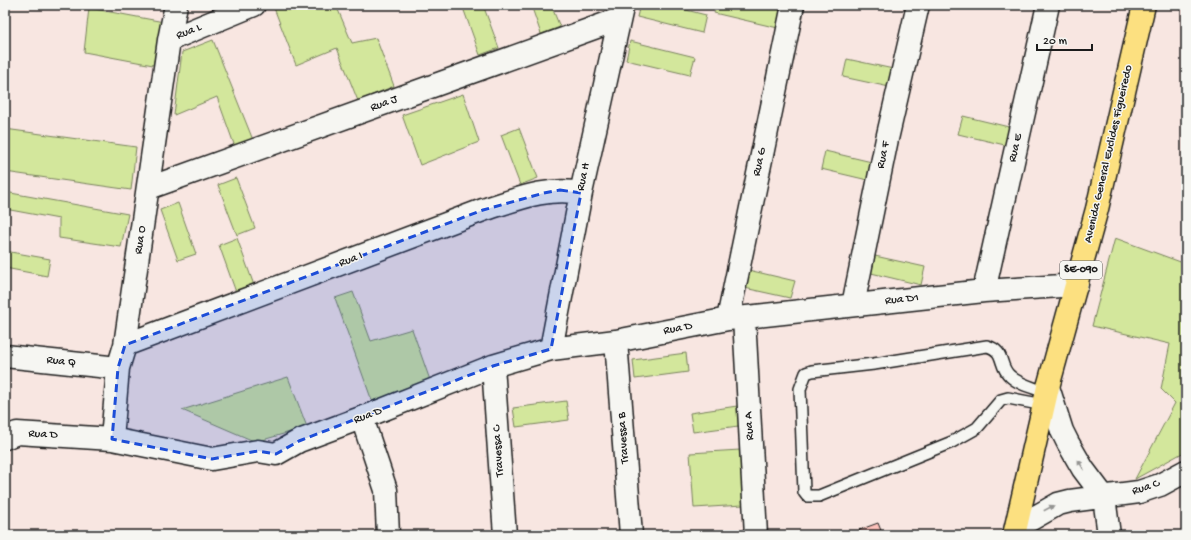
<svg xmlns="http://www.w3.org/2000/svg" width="1191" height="540" viewBox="0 0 1191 540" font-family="'Gochi Hand',sans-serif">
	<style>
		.green { fill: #d3e79c; stroke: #78825c }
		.building { fill: #fdc1ba; stroke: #1c1c1c }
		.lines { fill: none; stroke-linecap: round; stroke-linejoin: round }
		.service-casing { stroke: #1c1c1c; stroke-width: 14 }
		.minor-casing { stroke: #1c1c1c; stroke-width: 25 }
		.primary-casing { stroke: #1c1c1c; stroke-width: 25 }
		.service { stroke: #f6f6f2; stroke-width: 11 }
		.minor { stroke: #f6f6f2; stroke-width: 22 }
		.primary { stroke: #fce080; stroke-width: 22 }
		.oneway { fill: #949492 }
		.marked { fill: #1d4ed8; fill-opacity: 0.2; stroke: #1d4ed8; stroke-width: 3; stroke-dasharray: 8 5; stroke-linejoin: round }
		.labels { text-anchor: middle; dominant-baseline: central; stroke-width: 3; stroke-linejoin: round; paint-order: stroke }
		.shield { fill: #f6f6f2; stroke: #5d5d5c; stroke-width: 1 }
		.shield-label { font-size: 11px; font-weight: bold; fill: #1c1c1c }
		.street-label { font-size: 12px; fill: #1c1c1c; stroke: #f6f6f2 }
	</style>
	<rect width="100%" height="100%" fill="#f8e6e1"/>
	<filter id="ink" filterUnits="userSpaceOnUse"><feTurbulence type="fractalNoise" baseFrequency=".025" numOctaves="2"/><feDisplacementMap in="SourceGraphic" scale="8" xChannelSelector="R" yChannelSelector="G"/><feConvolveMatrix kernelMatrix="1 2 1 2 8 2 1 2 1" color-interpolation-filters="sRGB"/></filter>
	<g filter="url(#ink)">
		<!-- green -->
		<path class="green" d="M282,5H336L352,43L376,38L394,86L358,101L337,48L296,65L274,8Z
			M462,5H483L499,48L480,55Z
			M531,5H551L560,27L541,34Z
			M640,5H666L706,15L702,33L637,17Z
			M716,5H762L783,10L778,28L714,13Z
			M89,8L164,22L153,65L84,52Z
			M213,40L253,140L235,147L217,97L174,115L182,52Z
			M630,41L695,57L690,75L626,60Z
			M847,59L898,70L894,88L843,77Z
			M463,94L479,142L420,165L402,115Z
			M963,116L1013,128L1009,146L958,134Z
			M519,128L538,178L520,185L501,135Z
			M5,129L136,147L131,190L5,172Z
			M825,151L876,163L872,181L821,169Z
			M236,178L255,228L237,235L218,185Z
			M5,192L128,214L121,247L59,238V219L5,209Z
			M178,203L196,254L178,260L160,210Z
			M237,238L255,288L237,295L219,245Z
			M1115,238L1186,264V451L1135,479L1175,403L1161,389L1170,344L1092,326Z
			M5,251L50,259L47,276L5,268Z
			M875,256L925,267L921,285L871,273Z
			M744,269L795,281L790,298L740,287Z
			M353,292L371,341L412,329L431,383L372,401L335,298Z
			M686,353L688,372L635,379L633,360Z
			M288,377L307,427L256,442L182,410Z
			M566,401L569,420L516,427L513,408Z
			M744,405L746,425L693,432L690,413Z
			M740,450L743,505L694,508L690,453Z"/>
		<!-- building -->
		<path class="building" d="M878,523L882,533L876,535H861L859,530Z"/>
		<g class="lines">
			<!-- service casing -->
			<g class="service-casing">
				<path id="service" d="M1044,405L1008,398L1001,400L977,428L952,442L819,496H807L804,492L800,389L806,373L812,371L874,364L987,346C1006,351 998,366 1010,376C1019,385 1036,388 1047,393"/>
			</g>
			<!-- minor casing -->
			<g class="minor-casing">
				<path id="minor" d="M169,40L254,5
					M149,188L619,19
					M984,291L1048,5
					M853,305L887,139L918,5
					M744,318L756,535
					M728,319L793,5
					M616,341L631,535
					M125,345L483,210C515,200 547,186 581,193
					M551,349L581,193L622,8
					M5,356L118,368
					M493,366L505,535
					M1048,387L1062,431L1068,443L1083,469L1104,497L1109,535
					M362,418L386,490L388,535
					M5,438L17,433L112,439L212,459L258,451L276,454L299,441L377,412L493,366L551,349L616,341L728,319L984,291L1077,285
					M112,439L118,368L125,345L169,40L176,5
					M1016,528L1058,504L1070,501L1139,492L1160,485L1186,471"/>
			</g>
			<!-- primary casing -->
			<g class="primary-casing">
				<path id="primary" d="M1014,535L1048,387L1097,209L1144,5"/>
			</g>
			<!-- service -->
			<use href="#service" class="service"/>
			<!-- minor -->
			<use href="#minor" class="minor"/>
			<!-- primary -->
			<use href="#primary" class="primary"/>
		</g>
		<!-- one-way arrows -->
		<defs><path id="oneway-solid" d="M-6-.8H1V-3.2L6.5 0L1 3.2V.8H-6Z"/></defs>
		<g class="oneway">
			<use href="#oneway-solid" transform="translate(1081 465) rotate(-122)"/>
			<use href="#oneway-solid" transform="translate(1049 508) rotate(-28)"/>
		</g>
	</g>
	<!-- marked area -->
	<path class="marked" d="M560,190L581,193L551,349L493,366L299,441L276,454L258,451L212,459L112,439L118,368L125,345L483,210L544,193Z"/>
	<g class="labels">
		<!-- shield labels -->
		<rect class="shield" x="1060" y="261" width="42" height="18" rx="3"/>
		<g class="shield-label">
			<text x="1081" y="270">SE-090</text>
		</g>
		<!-- street labels -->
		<g class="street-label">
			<text transform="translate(189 32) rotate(-22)">Rua L</text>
			<text transform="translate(384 104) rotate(-20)">Rua J</text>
			<text transform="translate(1016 148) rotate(-77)">Rua E</text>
			<text transform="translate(1109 154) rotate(-77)">Avenida General Euclides Figueiredo</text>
			<text transform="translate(884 155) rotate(-78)">Rua F</text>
			<text transform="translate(760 162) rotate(-78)">Rua G</text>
			<text transform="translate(584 177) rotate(-78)">Rua H</text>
			<text transform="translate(141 240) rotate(-82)">Rua O</text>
			<text transform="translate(351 260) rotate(-21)">Rua I</text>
			<text transform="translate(902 300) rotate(-6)">Rua D1</text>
			<text transform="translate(678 329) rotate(-11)">Rua D</text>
			<text transform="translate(61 362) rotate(6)">Rua Q</text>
			<text transform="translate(368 416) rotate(-20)">Rua D</text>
			<text transform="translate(750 426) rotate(-93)">Rua A</text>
			<text transform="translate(43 435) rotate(3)">Rua D</text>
			<text transform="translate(624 438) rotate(-94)">Travessa B</text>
			<text transform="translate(499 451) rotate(-94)">Travessa C</text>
			<text transform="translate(1146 488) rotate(-18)">Rua C</text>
		</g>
	</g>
	<!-- margin -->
	<rect width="1191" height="540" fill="none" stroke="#f6f6f2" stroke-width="20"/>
	<rect x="10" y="10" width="1171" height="520" fill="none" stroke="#1c1c1c" stroke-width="1.5" filter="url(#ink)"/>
	<!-- scale -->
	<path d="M1037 44v6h55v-6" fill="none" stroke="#1c1c1c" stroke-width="2"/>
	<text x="1043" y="44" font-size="12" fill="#1c1c1c" stroke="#f6f6f2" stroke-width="3" paint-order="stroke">20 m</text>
</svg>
